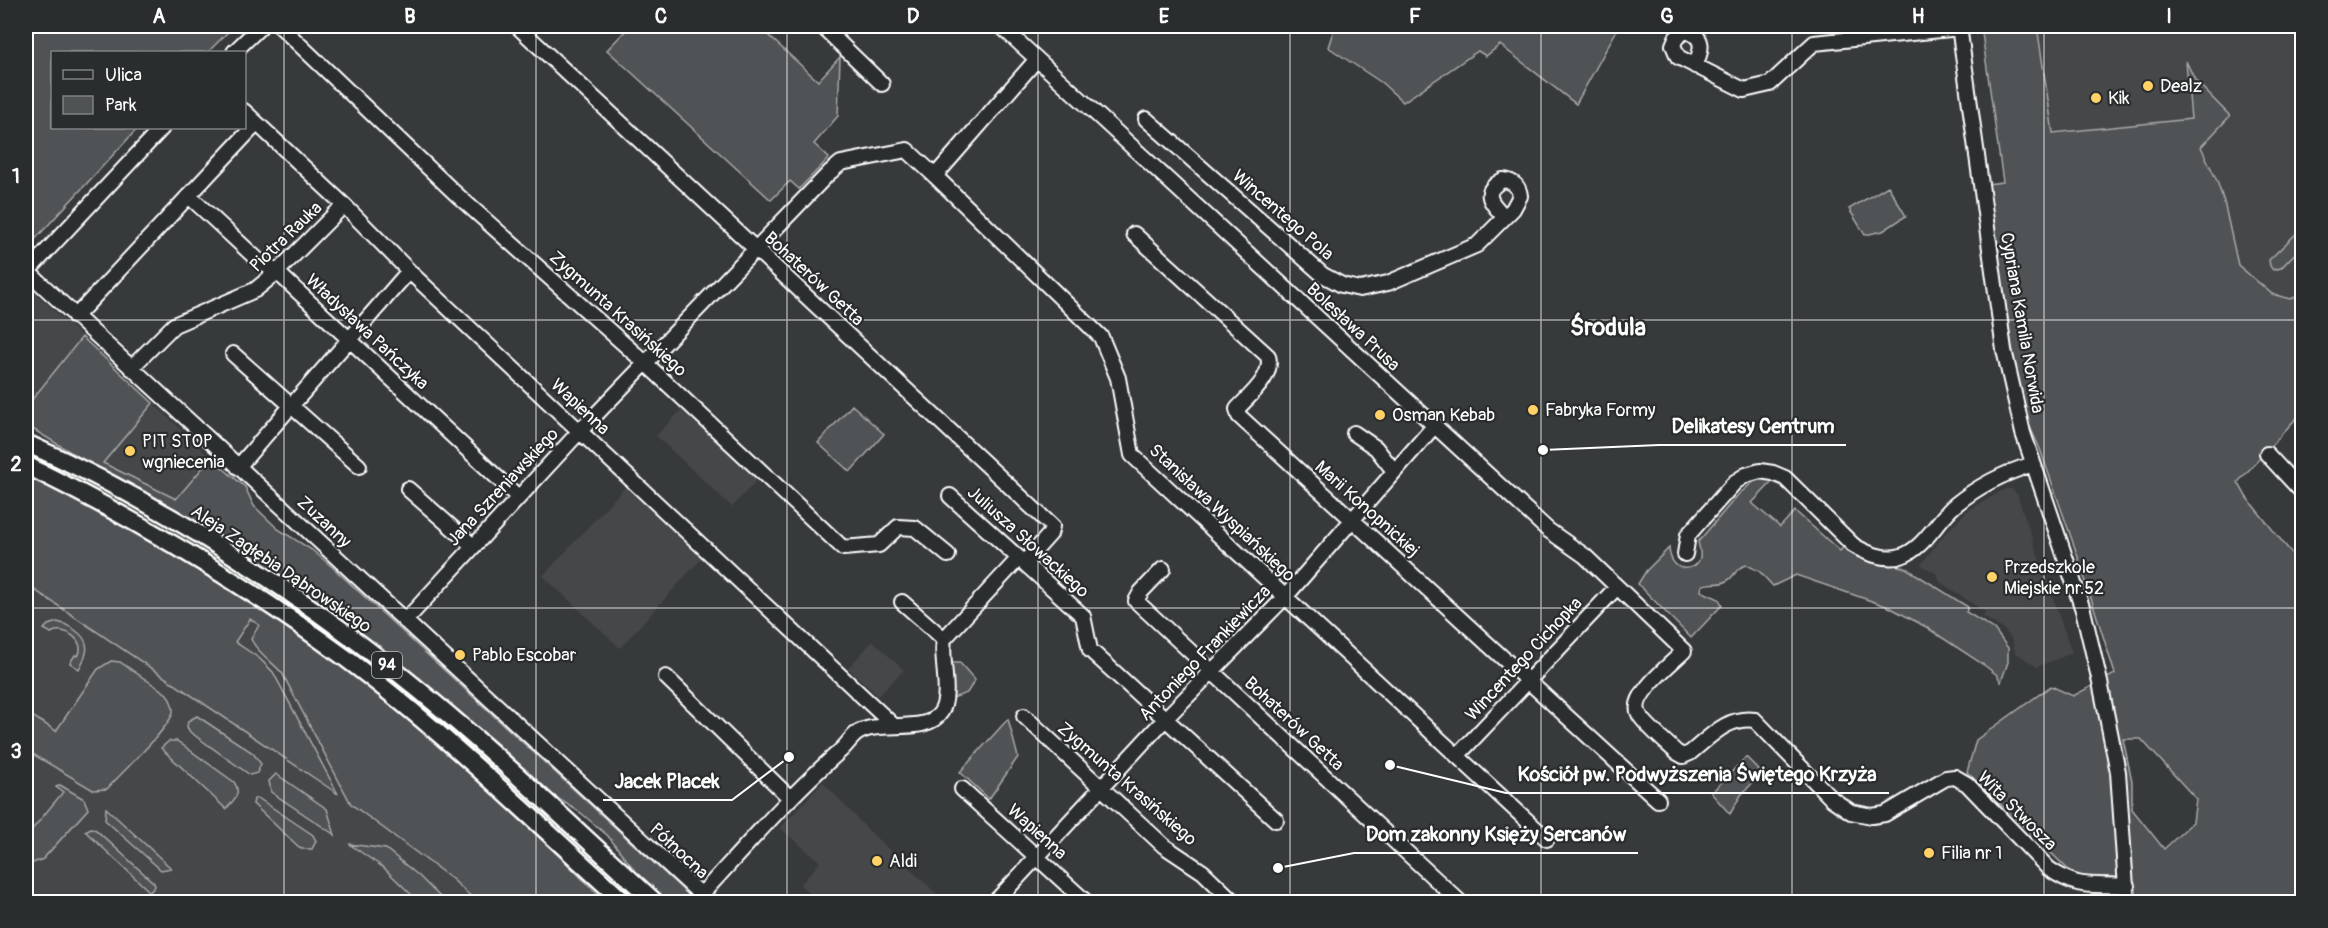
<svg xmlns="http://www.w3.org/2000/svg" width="2328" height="928" viewBox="0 0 2328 928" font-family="Pangolin,sans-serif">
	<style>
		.built { fill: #444748 }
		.green { fill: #505354; stroke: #a8a9aa; stroke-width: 1.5; fill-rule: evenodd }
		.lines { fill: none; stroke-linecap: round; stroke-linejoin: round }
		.minor-casing { stroke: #fff; stroke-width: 18 }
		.major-casing { stroke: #fff; stroke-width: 21 }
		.minor { stroke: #2a2d2e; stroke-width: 14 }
		.major { stroke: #2a2d2e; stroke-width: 16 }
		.grid { fill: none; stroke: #fff; stroke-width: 1.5; stroke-opacity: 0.55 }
		.poi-dot { fill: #ffd166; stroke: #2a2d2e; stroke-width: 2 }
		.labels { text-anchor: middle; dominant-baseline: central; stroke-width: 4.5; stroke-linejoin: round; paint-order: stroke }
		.shield { fill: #2a2d2e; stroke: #bfc0c0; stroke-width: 1.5 }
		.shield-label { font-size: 16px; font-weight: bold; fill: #fff }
		.poi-label { font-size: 18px; fill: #fff; stroke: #2a2d2e; text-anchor: start }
		.street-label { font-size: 18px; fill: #fff; stroke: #2a2d2e }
		.district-label { font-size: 24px; font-weight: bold; fill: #fff; stroke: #2a2d2e }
		.leader { fill: none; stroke: #fff; stroke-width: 2 }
		.callout-dot { fill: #fff; stroke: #2a2d2e; stroke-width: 2 }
		.callout-label { font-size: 20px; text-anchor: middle; font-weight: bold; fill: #fff; stroke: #2a2d2e; stroke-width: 4.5; stroke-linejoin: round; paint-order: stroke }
		.neatline { fill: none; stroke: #fff; stroke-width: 2 }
		.grid-label { font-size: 20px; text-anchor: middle; font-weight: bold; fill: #fff }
	</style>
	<rect width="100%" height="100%" fill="#373a3b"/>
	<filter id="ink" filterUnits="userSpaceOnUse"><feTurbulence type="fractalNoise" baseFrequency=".0167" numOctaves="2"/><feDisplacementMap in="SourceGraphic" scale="12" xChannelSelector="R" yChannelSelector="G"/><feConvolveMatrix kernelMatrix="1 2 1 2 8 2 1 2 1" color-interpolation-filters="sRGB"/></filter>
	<g filter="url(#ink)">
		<!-- built -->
		<path class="built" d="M2037,26H2302V296L2290,299L2272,294L2238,265L2224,202L2217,181L2201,147L2230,116L2195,80L2187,64L2191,119L2053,133Z
			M26,284L82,337L26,407Z
			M153,403L211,458L176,499L102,463Z
			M683,408L758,479L732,507L656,436Z
			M26,472L166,547L605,902H26Z
			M625,487L702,558L620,648L543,576Z
			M2005,489H2012L2017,494L2072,653L2037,667L2015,652L2011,638L2003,629L1982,616L1985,612L1940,582L1937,574L1921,565L1941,538L1967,511Z
			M873,641L904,670L878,696L848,668Z
			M823,782L870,832L946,902H819L800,885L820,862L780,828Z"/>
		<!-- green -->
		<path class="green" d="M26,26H234L208,52H52V128H138L26,249Z
			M630,26H758L818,81L840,57L838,116L814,144L829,158L799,189L790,181L771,200L607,50Z
			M1335,26H1619L1576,104L1500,45L1486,56L1478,51L1403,102L1382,83L1328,47Z
			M1981,26H2037L2053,133L2191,119L2186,61L2195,80L2230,116L2201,147L2217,181L2224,202L2238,265L2272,294L2290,299L2302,295V412L2238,482L2247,498L2302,566V902H2136V887L2112,877L2075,876L1967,772L1976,740L2051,686L2073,696L2115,674L2077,554L2040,449L2025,416L2012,348L1987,184L2003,182ZM2123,739H2141L2196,799L2193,822L2164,849L2132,809V781Z
			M1888,186L1906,216L1883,231L1865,235L1849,209Z
			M2302,228V246L2281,268L2273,270L2270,266L2269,260Z
			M82,337L153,403L103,463L176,499L211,458L245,487L254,506L278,529L312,550L330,565L696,902H667L640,877L608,836L581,813L537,785L477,730L324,606L26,425V407Z
			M852,405L884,434L850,472L818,443Z
			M26,472L166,547L301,635L364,681L443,747L528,824L605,902H477L452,879L351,804L282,673C273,663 255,650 251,639L259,625L250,619L235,642L259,658L273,672L338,794L26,584Z
			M1771,477L1774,480L1752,503L1780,527L1795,511L1840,551L1845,545L1876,560L1906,568L1968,607L1966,612L1994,629L2008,648V662L2001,682L1997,675L1984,665L1926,627L1889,607L1796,575L1773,586L1759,571L1747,565C1734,568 1737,575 1727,581C1719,586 1710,581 1702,586L1701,591L1719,599L1722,605L1691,638L1638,584L1646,571L1669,548C1671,576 1698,571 1700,557C1701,552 1699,546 1698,542L1738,495L1758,478Z
			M57,622C64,623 69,626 75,630C92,642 88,653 79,669L70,663L75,655L78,656C87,641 64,625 51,633L44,629L48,625Z
			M111,661L120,662L167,694C170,700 174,705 173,712C170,728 120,774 107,789L93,790L26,750V712L56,731L98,669Z
			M952,663H960L975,680L967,693L953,698Z
			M197,716L253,753L261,764L257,773L250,775L190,732L187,727L188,721Z
			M1008,719L1018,757L989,799L960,772Z
			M169,741H177L234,782C242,793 234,800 226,809L161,748Z
			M1746,757L1762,773L1741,795L1730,814L1711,793Z
			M276,774L327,809L335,835L271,792L269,781Z
			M60,785L84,799L88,809L43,859L33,863L26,860V837L63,792L56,787Z
			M258,798L313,835L316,841L312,849H301L253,804L254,799Z
			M106,808L171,868L161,870L105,820Z
			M91,828L96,830L154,883L155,886L150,892L85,831Z
			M349,844L386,849L419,876L445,902H419L384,868Z"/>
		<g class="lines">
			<!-- minor casing -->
			<g class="minor-casing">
				<path id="minor" d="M280,26L456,194L642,360L843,548L879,545L898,527L915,528L948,555
					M517,26L1052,526L1050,534L1024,563
					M822,26L882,84
					M1001,26L1548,530L1585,556L1684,651C1671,664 1629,696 1639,714C1644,724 1667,743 1676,752L1683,756L1690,753C1710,737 1727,716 1755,720L1832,799L1851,812L1872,816L1885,814L1946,778L1955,777L1967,784L2049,869C2082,891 2091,883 2127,886
					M1959,26L2004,350L2023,433L2083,610L2100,682L2118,772L2127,902
					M234,52L261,26
					M1695,66C1702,50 1706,36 1685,31L1676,38L1673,45L1678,57L1744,90L1770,84L1814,43L1960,28
					M244,111L344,205L412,274L894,726
					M1146,119L1323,275L1342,285L1360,289L1388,283L1477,245L1513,209L1520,196C1519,186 1513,181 1503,180C1480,192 1491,203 1505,217
					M935,176L1101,337L1118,378L1132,455L1547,839
					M189,196L259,261L277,272L518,497
					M1134,234L1268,356C1274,376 1250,395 1237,409L1239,416L1658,800
					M26,270L709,902
					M27,272L162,128
					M75,317L256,124
					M233,354L359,466
					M131,368L174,325L255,290L277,272L344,205
					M1354,433L1376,448L1394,471
					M2267,454L2302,492
					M238,467L409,271
					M408,489L473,546
					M950,496L1083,616L1090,650L1276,820
					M1685,554L1688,535L1735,482L1746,475L1760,471L1773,473L1785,478L1853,545C1865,553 1886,561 1901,556C1924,549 1937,520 1955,505C1978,486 2004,473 2033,464
					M1163,569L1141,592L1136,601L1460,902
					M902,602L944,639
					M405,621L580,431L829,173L841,163L907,150L935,176L1037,59
					M666,677L790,798
					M1024,716L1164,846L1203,872L1234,902
					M1457,756L1617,587
					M962,789L1086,902
					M701,895C746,846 790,795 840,751C846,746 850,739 856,734C878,718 926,736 941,712C952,694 940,660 944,639L1019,558
					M995,902L1166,718L1286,596L1435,425"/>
			</g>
			<!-- major casing -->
			<g class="major-casing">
				<path id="major" d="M26,443C153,499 274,577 384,662C479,736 566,821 655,902
					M26,465C137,520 244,583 344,657C443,731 532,819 624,902"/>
			</g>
			<!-- minor -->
			<use href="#minor" class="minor"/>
			<!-- major -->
			<use href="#major" class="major"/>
		</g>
	</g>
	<!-- grid -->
	<path class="grid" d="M284,26V902M536,26V902M787,26V902M1038,26V902M1290,26V902M1541,26V902M1792,26V902M2044,26V902M26,320H2302M26,608H2302"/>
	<!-- markers -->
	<g class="poi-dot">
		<circle cx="2148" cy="86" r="6"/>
		<circle cx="2096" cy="98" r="6"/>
		<circle cx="1533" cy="410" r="6"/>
		<circle cx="1380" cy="415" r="6"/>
		<circle cx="130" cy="451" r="6"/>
		<circle cx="1992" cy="577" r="6"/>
		<circle cx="460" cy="655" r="6"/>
		<circle cx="1929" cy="853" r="6"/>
		<circle cx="877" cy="861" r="6"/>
	</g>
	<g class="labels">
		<!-- shield labels -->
		<rect class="shield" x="372" y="652" width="30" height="26" rx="4.5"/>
		<g class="shield-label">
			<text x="387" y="665">94</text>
		</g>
		<!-- poi labels -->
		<g class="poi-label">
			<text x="2160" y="86">Dealz</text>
			<text x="2108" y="98">Kik</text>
			<text x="1545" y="410">Fabryka Formy</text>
			<text x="1392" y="415">Osman Kebab</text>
			<text x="142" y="441">PIT STOP<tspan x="142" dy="21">wgniecenia</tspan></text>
			<text x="2004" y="567">Przedszkole<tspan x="2004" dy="21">Miejskie nr.52</tspan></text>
			<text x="472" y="655">Pablo Escobar</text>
			<text x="1941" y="853">Filia nr 1</text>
			<text x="889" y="861">Aldi</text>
		</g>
		<!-- street labels -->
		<g class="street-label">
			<text transform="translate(1283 215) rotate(41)">Wincentego Pola</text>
			<text transform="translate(286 237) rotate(-44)">Piotra Rauka</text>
			<text transform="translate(814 279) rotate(43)">Bohaterów Getta</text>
			<text transform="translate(618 314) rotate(42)">Zygmunta Krasińskiego</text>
			<text transform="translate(2022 323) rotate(80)">Cypriana Kamila Norwida</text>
			<text transform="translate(1353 327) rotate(43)">Bolesława Prusa</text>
			<text transform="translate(367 332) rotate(43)">Władysława Pańczyka</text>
			<text transform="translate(580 407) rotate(43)">Wapienna</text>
			<text transform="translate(503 487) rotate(-47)">Jana Szreniawskiego</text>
			<text transform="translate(1367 509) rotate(42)">Marii Konopnickiej</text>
			<text transform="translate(1222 513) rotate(43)">Stanisława Wyspiańskiego</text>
			<text transform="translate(324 522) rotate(43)">Zuzanny</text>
			<text transform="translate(1028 542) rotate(42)">Juliusza Słowackiego</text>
			<text transform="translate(281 569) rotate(34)">Aleja Zagłębia Dąbrowskiego</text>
			<text transform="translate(1205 653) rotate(-46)">Antoniego Frankiewicza</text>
			<text transform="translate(1524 659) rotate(-47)">Wincentego Cichopka</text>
			<text transform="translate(1294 724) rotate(43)">Bohaterów Getta</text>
			<text transform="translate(1127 784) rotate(41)">Zygmunta Krasińskiego</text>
			<text transform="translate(2017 811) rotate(45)">Wita Stwosza</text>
			<text transform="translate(1037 832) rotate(42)">Wapienna</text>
			<text transform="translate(679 851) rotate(43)">Północna</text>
		</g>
		<!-- district labels -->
		<g class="district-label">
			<text x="1608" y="327">Środula</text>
		</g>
	</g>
	<!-- callouts -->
	<path class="leader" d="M1543 450L1659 445H1846M1390 765L1506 793H1889M789 757L732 800H603M1278 868L1354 853H1638"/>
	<g class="callout-dot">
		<circle cx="1543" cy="450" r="6"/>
		<circle cx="1390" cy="765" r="6"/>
		<circle cx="789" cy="757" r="6"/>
		<circle cx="1278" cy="868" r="6"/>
	</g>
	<g class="callout-label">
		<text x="1753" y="433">Delikatesy Centrum</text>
		<text x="1697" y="781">Kościół pw. Podwyższenia Świętego Krzyża</text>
		<text x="667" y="788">Jacek Placek</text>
		<text x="1496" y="841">Dom zakonny Księży Sercanów</text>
	</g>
	<!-- margin -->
	<rect width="2328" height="928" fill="none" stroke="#2a2d2e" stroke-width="66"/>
	<!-- legend -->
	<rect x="51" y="51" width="195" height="78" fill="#2a2d2e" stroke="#7f8182" stroke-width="1.5"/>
	<rect x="63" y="70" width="30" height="9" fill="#2a2d2e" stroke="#7f8182" stroke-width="1.5"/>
	<text x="105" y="81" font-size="18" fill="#ffffff">Ulica</text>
	<rect x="63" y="96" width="30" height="18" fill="#505354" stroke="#7f8182" stroke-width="1.5"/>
	<text x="105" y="111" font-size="18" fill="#ffffff">Park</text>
	<rect x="33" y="33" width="2262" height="862" class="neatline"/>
	<g class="grid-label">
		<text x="159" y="23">A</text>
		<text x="410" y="23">B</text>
		<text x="661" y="23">C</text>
		<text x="913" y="23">D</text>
		<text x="1164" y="23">E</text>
		<text x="1415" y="23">F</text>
		<text x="1667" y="23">G</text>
		<text x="1918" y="23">H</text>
		<text x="2169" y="23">I</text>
		<text x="16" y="183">1</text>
		<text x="16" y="471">2</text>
		<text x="16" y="758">3</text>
	</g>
</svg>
